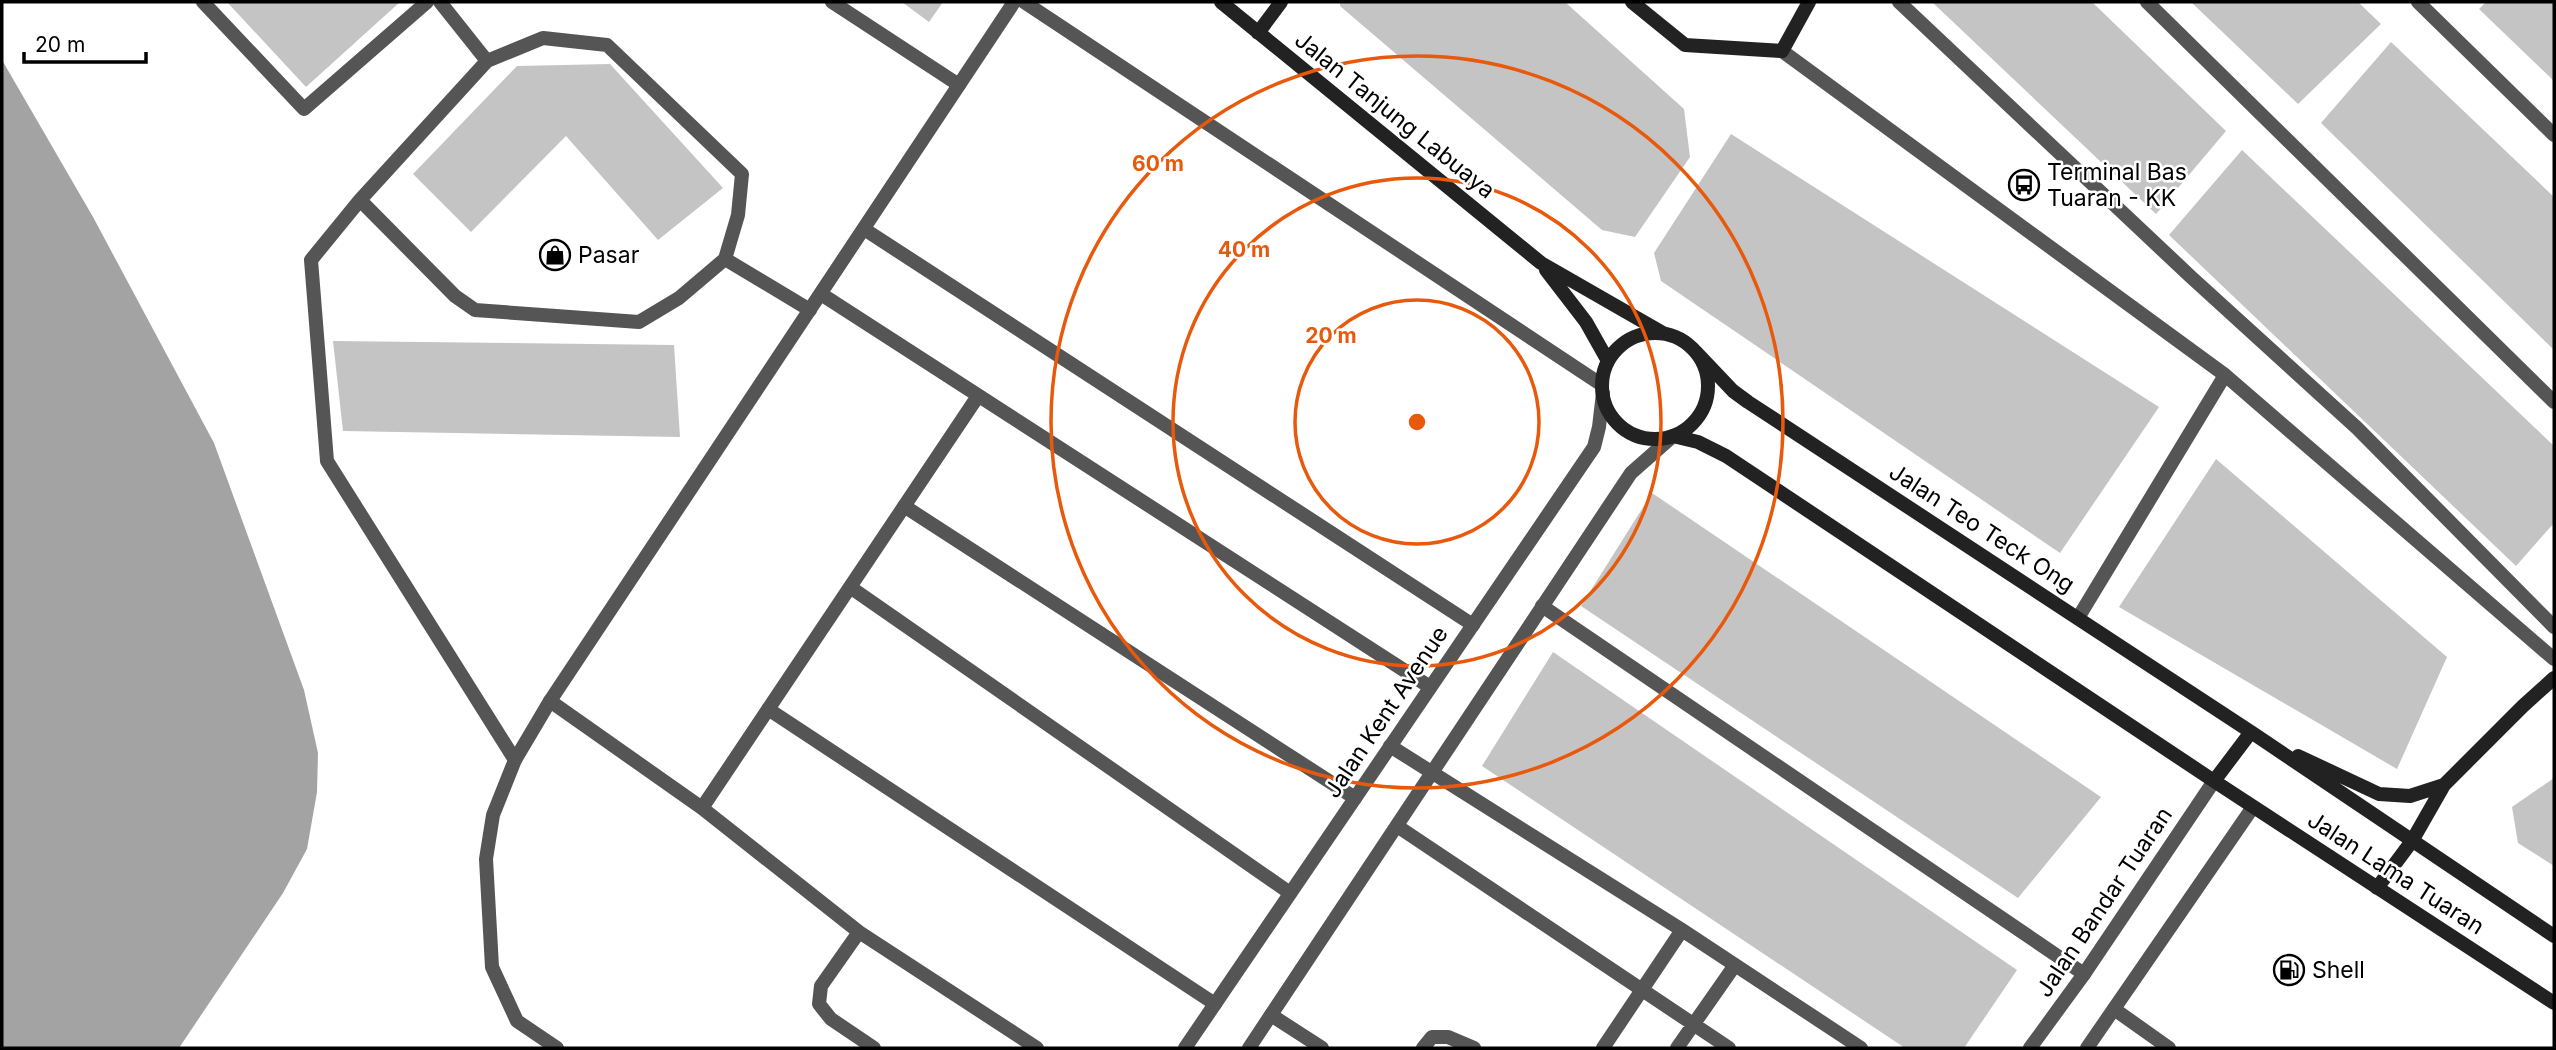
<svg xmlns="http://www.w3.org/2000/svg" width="2556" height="1050" viewBox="0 0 2556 1050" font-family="Inter,sans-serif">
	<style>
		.water { fill: #a3a3a3 }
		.building { fill: #c4c4c4 }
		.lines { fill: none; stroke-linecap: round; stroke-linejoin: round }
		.lane { stroke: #555; stroke-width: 14 }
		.street { stroke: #555; stroke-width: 14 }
		.secondary { stroke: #222; stroke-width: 14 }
		.ring { fill: none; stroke: #e8590c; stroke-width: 3.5 }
		.labels { text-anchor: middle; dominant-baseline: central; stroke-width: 5; stroke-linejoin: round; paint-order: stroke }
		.street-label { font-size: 23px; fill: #000; stroke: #fff }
		.poi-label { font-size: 23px; fill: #000; stroke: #fff; text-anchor: start }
		.centre { fill: #e8590c; stroke: #fff; stroke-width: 3.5 }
		.ring-label { font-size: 21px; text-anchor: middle; font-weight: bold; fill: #e8590c; stroke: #fff; stroke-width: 5; stroke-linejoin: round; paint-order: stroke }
	</style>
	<rect width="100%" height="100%" fill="#fff"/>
	<!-- water -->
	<path class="water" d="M2,60L93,217L214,443L304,690L318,753L317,792L307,849L283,893L179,1048H2Z"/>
	<!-- building -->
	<path class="building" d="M227,2H400L306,87Z
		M902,2H943L929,22Z
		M1340,2H1565L1684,109L1690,157L1635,237L1602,230L1340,6Z
		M1932,2H2092L2226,131L2156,214Z
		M2191,2H2358L2381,24L2298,104Z
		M2486,2H2554V81L2479,9Z
		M2391,42L2554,197V350L2321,123Z
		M610,64L723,188L658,240L566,136L471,232L413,174L517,66Z
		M1731,134L2159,407L2060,553L1661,281L1654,253Z
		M2242,150L2554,446V523L2516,566L2169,235Z
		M333,341L674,345L680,437L343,431Z
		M2216,459L2447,657L2397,769L2119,607Z
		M1652,493L2101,797L2018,898L1581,606Z
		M1553,652L2017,970L1964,1048H1905L1482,766Z
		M2554,778V866L2518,843L2512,807Z"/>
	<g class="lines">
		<!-- lane -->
		<path class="lane" d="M203,2L304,109L427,2
			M440,2L487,61
			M832,2L959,85
			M1899,2L2191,277L2357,428L2554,627
			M2147,2L2554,402
			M2418,2L2554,135
			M543,38L607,45L742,174L738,215L725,259L679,298L639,322L475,310L455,296L360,200L487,61Z
			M1782,51L2225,375L2554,659
			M360,200L311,260L327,461L515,760
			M864,229L1473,625
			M725,259L810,310
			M821,294L1430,687
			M904,506L1355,798
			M850,587L1290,893
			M1542,606L2084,974
			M2078,618L2225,375
			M550,701L702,808L859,932L1037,1048
			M768,709L1215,1004
			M1390,746L1682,930L1861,1048
			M702,808L978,396
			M1397,826L1729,1048
			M859,932L821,986L819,1004L831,1019L874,1048
			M2114,1009L2169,1048
			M1271,1015L1322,1048
			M1423,1048L1432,1037H1448L1474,1048
			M1603,1048L1682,930
			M1677,1048L1735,965"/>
		<!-- street -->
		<path class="street" d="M1024,2L1602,385
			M557,1048L517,1021L492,967L486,859L493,815L515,760L550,701L1014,2
			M1185,1048L1594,447L1599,427L1603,393
			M1249,1048L1631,473L1673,436
			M2030,1048L2084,974L2214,781
			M2087,1048L2253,807"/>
		<!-- secondary -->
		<path class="secondary" d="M1221,2L1541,263L1663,333
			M1632,2L1685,45L1782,51L1809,2
			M1258,33L1281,2
			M1546,270L1586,322L1608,361
			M1602 386a53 53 0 1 1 106 0a53 53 0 1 1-106 0Z
			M1696,352L1733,391L1748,402L2251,732L2554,936
			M1673,436L1698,442L1726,456L2214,781L2554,1003
			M2298,756L2379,794L2410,796L2444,785
			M2214,781L2251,732
			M2377,888L2412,841L2444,785L2523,706L2554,678"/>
	</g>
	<!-- distance rings -->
	<g class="ring">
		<circle cx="1417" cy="422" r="122"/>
		<circle cx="1417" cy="422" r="244"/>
		<circle cx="1417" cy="422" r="366"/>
	</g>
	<!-- icons -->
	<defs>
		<g id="bus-ring" transform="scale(1.575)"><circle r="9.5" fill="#fff" stroke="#000" stroke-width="1.5"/><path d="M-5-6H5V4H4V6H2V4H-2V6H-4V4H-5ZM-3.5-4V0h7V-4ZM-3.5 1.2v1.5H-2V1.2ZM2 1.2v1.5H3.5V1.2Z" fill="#000"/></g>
		<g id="shop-ring" transform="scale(1.575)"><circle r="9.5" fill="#fff" stroke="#000" stroke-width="1.5"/><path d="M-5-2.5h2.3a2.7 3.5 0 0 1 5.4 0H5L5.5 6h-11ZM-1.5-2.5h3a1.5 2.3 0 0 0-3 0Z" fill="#000"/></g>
		<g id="fuel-ring" transform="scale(1.575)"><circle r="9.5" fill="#fff" stroke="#000" stroke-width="1.5"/><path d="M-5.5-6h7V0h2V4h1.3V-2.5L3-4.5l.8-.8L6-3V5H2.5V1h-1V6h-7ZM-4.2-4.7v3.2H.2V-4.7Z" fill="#000"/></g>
	</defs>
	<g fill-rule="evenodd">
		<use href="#bus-ring" x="2024" y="185"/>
		<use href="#shop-ring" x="555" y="255"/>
		<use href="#fuel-ring" x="2289" y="970"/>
	</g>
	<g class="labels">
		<!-- street labels -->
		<g class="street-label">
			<text transform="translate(1395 115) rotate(39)">Jalan Tanjung Labuaya</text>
			<text transform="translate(1982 528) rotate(33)">Jalan Teo Teck Ong</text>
			<text transform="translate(1386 712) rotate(-56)">Jalan Kent Avenue</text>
			<text transform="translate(2396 873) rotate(33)">Jalan Lama Tuaran</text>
			<text transform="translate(2104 902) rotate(-56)">Jalan Bandar Tuaran</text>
		</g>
		<!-- poi labels -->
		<g class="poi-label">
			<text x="2047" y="172">Terminal Bas<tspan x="2047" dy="26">Tuaran - KK</tspan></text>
			<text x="578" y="255">Pasar</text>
			<text x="2312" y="970">Shell</text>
		</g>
	</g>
	<circle cx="1417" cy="422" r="10" class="centre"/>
	<g class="ring-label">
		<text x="1158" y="171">60 m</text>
		<text x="1244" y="257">40 m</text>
		<text x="1331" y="343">20 m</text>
	</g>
	<!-- border -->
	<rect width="2556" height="1050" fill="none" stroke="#000000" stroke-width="7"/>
	<!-- scale -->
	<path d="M24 52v10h122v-10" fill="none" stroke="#000000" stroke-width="3.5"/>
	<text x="35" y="52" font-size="21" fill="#000000" stroke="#ffffff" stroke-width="5" paint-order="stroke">20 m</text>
</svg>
